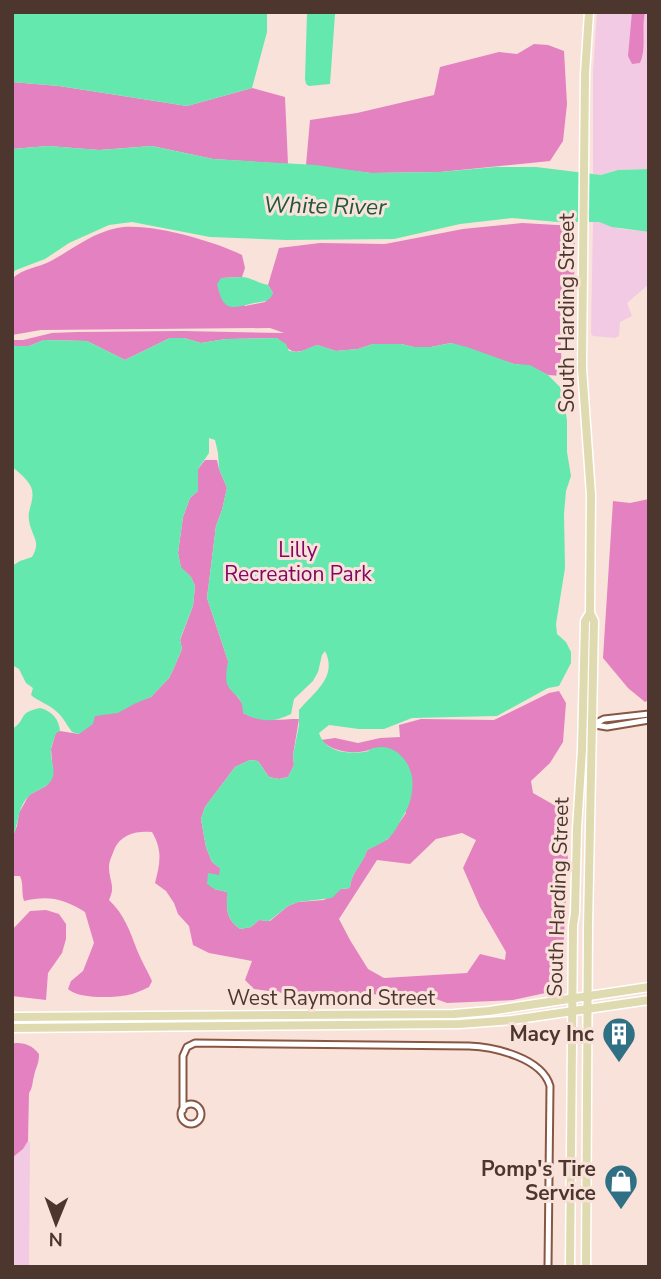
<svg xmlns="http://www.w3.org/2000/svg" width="661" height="1279" viewBox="0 0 661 1279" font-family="'Nunito Sans',sans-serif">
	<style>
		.green { fill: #f3cae3 }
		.forest { fill: #e481c1; fill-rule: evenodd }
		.water { fill: #64e8ad }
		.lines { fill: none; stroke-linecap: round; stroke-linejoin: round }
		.minor-casing { stroke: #885744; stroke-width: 9 }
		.primary-casing { stroke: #fff; stroke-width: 11 }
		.minor { stroke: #fff; stroke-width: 5 }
		.primary { stroke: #e0dab0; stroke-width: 8 }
		.labels { text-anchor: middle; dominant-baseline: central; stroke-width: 6; stroke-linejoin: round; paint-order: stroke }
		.street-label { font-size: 21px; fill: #4d362e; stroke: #f9e2d9 }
		.park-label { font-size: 21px; fill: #830665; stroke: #f9e2d9 }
		.poi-label { font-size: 21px; font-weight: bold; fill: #4d362e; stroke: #f9e2d9; text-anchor: end }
		.water-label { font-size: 23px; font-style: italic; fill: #22573f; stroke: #f9e2d9 }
	</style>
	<rect width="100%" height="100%" fill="#f9e2d9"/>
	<!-- green -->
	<path class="green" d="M597,12H649V169L618,170L601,175L593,174V72Z
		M593,222H599L621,229L649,232V284L627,303L632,316L620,322L619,336L615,338L593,336L591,333Z
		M28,1141L30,1142L29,1267H12V1158L23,1149Z"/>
	<!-- forest -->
	<path class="forest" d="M632,12H645C641,31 647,47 640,63L632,64L628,56Z
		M534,44L548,45L564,51L567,104L563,141L550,161L440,172L371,173L306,165L310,120L357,113L434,95L440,67L499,52L517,54Z
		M12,82L59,86L187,106L252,88L285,97L288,164L213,159L152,146L99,150L48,146L12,149Z
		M522,223L575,226L574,286L564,297L560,323L562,376L548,375L530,366L514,364L451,343L431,347H414L401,344H373L358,349L336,351L317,345C295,354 294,356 277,338L226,339L201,343L184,338H170L125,360L87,341L44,340L29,346H12V340H23L52,333L77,332L183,331L284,333L270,328L41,330L12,335V279C23,268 38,268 51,261C73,249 92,233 117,228C149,222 213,241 242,255L245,268L242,277L222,278L245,306L265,302L273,293L268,285L279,248L320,243L385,244L463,229Z
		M205,460H217L219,469L227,488L222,510L216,526L207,598L228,661V685L243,704V713C262,723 278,719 299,719L293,755L294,765L288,777L279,779L269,777L258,761L250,760L235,767L205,807L201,819L206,847L212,862L220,868V875L214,889L227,892C227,909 225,918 240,929L251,927L259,920L270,921L288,906L298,902L324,900L341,889L350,888C351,872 363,864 367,850L388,839L406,813L375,748C358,755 335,754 321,740L335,738L358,743L380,738L400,737L399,725L421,719L494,720L549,693L559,691L566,703L563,742L550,763L531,781L533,793L561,809L568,859L562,976L559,988L550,992L513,1000L447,1003L420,993L353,995L327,991L283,993L254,989L245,980L252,961L209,953L193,945L189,926L178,914L174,903L166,891L155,883C160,863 163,851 152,832C136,831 121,834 114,850C112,856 109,861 109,867C109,881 116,886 109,900C124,914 130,931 137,950C141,960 147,970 152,981L149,987C142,990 135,994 128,995C113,998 78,999 68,989L71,981L83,971L94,943L85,912C64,899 49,895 24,901C21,892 24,885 20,876H12V838L17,826L19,813L29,795L46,786L51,780L53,774L51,749L56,732L60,731L79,734L95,716L151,697L169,678L173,670L182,649L180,640L193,606L195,586L191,577L181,568L178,553L183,517L190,498L198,491V469ZM462,833L476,840L463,868L480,907L506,952L505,960L480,954L467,973L384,978L368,969L350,940L339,919L377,860L410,864L436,839Z
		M649,499V700L645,702L628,688L603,658L613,501L630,503Z
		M46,910L59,914L66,924V939L62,953L48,973L46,1000L12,996V930L30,911Z
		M15,1043C25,1043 32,1045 39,1054C39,1065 36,1066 34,1076C32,1083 33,1087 29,1093L28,1141L23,1149L12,1158V1045Z"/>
	<!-- water -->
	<path class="water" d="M12,12H267V32L252,88L187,106L59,86L12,82Z
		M322,12L335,14L330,84L309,86L306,84L305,79L307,13Z
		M48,146L100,150L152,146L213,159L316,165L371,173L440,172L496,167H536L601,175L618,170L649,169V232L612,227L599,222H558L512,218L460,224L394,239L286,240L210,237L132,222L109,225L69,243L45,259L16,270L12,273V149Z
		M242,277C252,278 258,283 268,285L273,293C269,303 264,301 254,303C231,309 223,312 217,284L221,278Z
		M170,338H184L201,343L226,339L277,338L286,344L289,351L299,352L317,345L336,351L358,349L373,344H401L414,347H431L451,343L467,347L514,364L530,365L548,375L560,387L565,406L567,421V452L571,476L566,491L564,514L565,568L556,624L557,634L566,642L571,652V663L559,686L548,688L497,716L412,718L384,729H359L329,725L319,733C325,752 346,754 364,752C372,751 366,750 374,748C393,743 409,759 412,777C414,791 410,807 402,818C398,825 393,836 386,840C381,844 373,847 367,850C363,865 351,872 350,888L341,889L332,898L298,902L288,906L269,921L259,920L251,927L240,929C225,918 227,909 227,892L214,889L207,884L208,873L219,875L220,868L212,862L206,847L201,819L205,807L235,767L250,760L258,761L269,777L279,779L288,777L294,765L293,755L299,725V710C314,692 338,677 325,651L322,655L318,672L313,681L294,699L291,714C273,723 260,722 243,713C243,694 232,696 227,684C225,677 227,667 228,661L207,598L216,526L222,510L227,488L219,469L218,453L215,440L209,438V453L198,469V491L190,498L183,517L178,553L181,567L191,577L195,586L193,606L180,639L182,649L173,670L169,678L151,697L134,704L118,713L95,716L93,724L79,734L72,732C67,725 63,717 57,712C49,704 39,702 31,695L33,688L26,683L19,669L12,665V566L20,561L32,557C42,541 31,536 29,520C27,509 36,499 31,487C28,480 19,472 12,467V346H29L44,340L87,341L125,360Z
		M40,708C52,711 59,719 60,731L56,733C54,740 50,747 51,754C51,761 55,768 53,776C50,788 36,789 28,797C17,808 19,825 12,838V729C28,719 16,713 40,708Z"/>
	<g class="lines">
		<!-- minor casing -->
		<g class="minor-casing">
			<path id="minor" d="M589,724L607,727L649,720
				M592,725L604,719L649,714
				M181 1114a10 10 0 1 1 20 0a10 10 0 1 1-20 0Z
				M183,1110V1056L187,1047L195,1043L469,1046C495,1047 542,1058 550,1086L548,1267"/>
		</g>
		<!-- primary casing -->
		<g class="primary-casing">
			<path id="primary" d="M12,1017L454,1014L489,1011L649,987
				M12,1028L460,1024L512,1020L649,1000
				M570,1267L573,926L575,913L577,829L582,750L585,621L590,613
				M586,1267L588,927L594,621L590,613L591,495L582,368L585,74L589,12"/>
		</g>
		<!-- minor -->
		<use href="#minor" class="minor"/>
		<!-- primary -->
		<use href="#primary" class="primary"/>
	</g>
	<!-- icons -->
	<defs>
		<g id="building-pin" transform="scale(1.75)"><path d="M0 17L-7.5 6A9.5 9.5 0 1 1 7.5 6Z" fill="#307084" stroke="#f9e2d9"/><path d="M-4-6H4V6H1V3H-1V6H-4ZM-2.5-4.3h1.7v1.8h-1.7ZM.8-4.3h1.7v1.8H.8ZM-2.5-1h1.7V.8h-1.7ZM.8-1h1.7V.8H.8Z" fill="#fff"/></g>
		<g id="shop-pin" transform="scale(1.75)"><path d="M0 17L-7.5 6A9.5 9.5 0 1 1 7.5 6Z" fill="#307084" stroke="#f9e2d9"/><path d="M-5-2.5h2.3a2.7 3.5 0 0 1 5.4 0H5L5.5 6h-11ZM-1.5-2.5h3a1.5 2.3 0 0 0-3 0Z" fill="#fff"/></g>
	</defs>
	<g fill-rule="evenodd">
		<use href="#building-pin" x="619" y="1034"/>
		<use href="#shop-pin" x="621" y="1181"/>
	</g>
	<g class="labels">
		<!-- street labels -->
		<g class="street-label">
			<text transform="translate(567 313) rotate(-90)">South Harding Street</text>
			<text transform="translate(558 897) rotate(-88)">South Harding Street</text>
			<text x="331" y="998">West Raymond Street</text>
		</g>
		<!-- park labels -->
		<g class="park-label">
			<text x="298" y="550">Lilly<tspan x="298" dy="24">Recreation Park</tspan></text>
		</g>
		<!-- poi labels -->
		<g class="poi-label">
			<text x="594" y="1034">Macy Inc</text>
			<text x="596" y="1169">Pomp's Tire<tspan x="596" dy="24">Service</tspan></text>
		</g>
		<!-- water labels -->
		<g class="water-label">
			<text transform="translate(325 206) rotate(1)">White River</text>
		</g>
	</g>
	<!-- border -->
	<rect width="661" height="1279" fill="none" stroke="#4d362e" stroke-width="28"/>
	<!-- north arrow -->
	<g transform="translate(56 1223) rotate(181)" stroke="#f9e2d9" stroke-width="5" paint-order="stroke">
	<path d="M0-5L12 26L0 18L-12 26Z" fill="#4d362e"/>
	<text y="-10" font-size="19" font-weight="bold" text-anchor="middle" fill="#4d362e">N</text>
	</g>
</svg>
